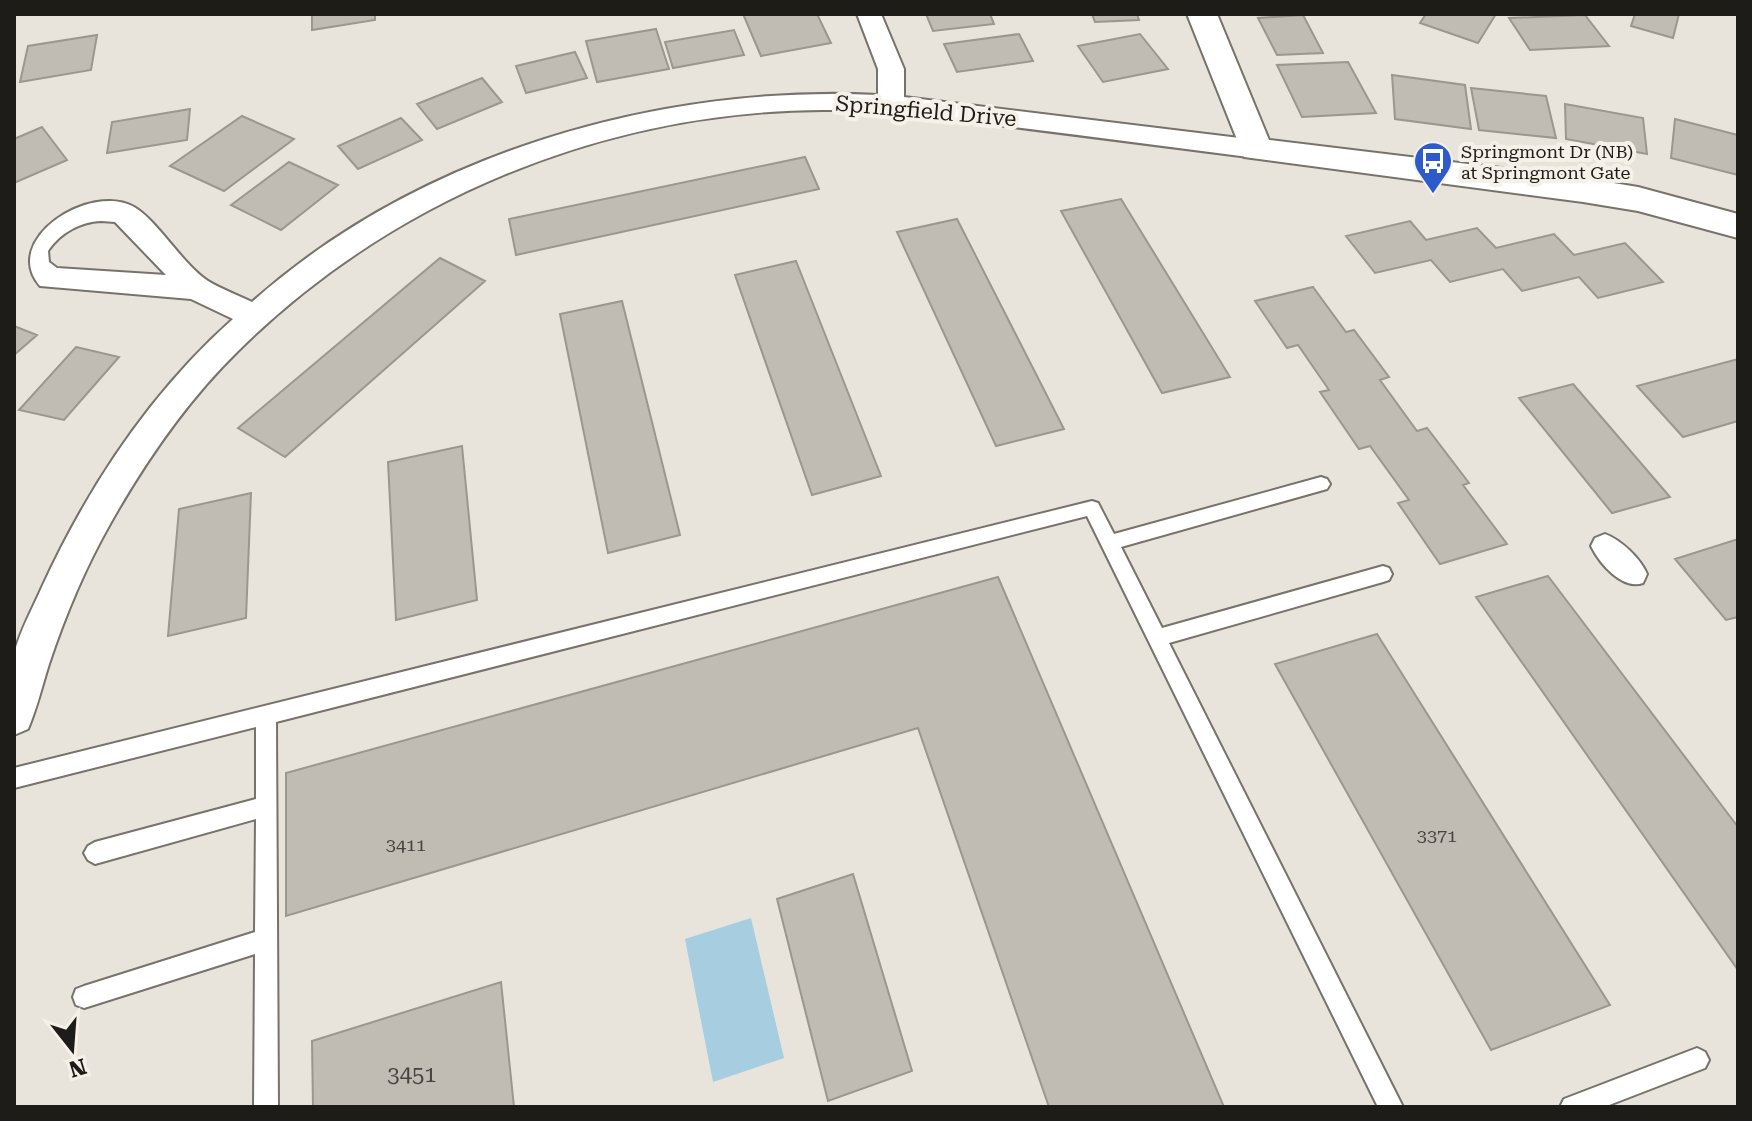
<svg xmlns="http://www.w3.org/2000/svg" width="1752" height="1121" viewBox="0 0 1752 1121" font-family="'Roboto Serif',serif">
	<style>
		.water { fill: #a6cde0 }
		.building { fill: #c0bcb3; stroke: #9b968e; stroke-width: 2 }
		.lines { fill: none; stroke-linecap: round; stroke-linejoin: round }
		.service-casing { stroke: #77726a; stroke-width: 4 }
		.pedestrian-casing { stroke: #77726a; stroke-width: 4 }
		.minor-casing { stroke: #77726a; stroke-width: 4 }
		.tertiary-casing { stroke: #77726a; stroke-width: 4 }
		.service { fill: #fff; fill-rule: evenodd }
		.pedestrian { fill: #fff; fill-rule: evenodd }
		.minor { fill: #fff; fill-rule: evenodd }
		.tertiary { fill: #fff; fill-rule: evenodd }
		.labels { text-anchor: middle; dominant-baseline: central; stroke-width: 8; stroke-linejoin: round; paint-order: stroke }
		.far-poi-label { font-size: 18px; fill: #1e1c19; stroke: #f6f1e8; text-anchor: start }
		.number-label { font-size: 18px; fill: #464440 }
		.street-label { font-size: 22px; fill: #1e1c19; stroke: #f6f1e8 }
		.near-number-label { font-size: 22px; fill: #464440 }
	</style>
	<rect width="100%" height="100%" fill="#e9e4db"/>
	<!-- water -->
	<path class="water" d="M751,918L784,1058L713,1082L685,939Z"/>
	<!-- building -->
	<path class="building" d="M312,14H375V20L312,30Z
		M743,14H817L831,43L761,56Z
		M926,14H990L994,24L933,31Z
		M1092,14H1137L1139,20L1095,22Z
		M1426,14H1496L1478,43L1420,23Z
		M1635,14H1679L1673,38L1631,26Z
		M1303,15L1323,53L1277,55L1258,18Z
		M1585,15L1609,46L1530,50L1509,18Z
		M656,29L669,69L597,82L586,41Z
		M734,30L744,55L673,68L665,42Z
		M1019,34L1033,61L957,72L944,44Z
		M1140,34L1168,69L1103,82L1078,46Z
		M97,35L91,70L20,82L28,46Z
		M575,52L587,78L526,93L516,66Z
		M1348,62L1376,113L1302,117L1277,65Z
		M1392,75L1465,85L1471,129L1395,119Z
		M482,78L502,102L437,129L417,104Z
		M1471,88L1546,96L1556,138L1479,130Z
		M1565,104L1643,118L1647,154L1566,139Z
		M190,109L187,140L107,153L112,122Z
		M242,116L294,139L224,191L170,166Z
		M401,118L422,140L358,169L338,146Z
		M1675,119L1738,135V175L1671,158Z
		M42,127L67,160L14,183V139Z
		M805,157L819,189L516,255L509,219Z
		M289,162L338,185L281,230L231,205Z
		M1121,199L1230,377L1162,393L1061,211Z
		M957,219L1064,429L996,446L897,232Z
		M1410,221L1426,240L1477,228L1496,248L1554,234L1574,255L1625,243L1663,282L1598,298L1579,277L1522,291L1503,269L1450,282L1431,260L1375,273L1346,236Z
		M440,258L485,281L285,457L238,428Z
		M796,261L881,476L812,495L735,275Z
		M1313,287L1346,332L1354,330L1389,377L1380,380L1417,431L1427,428L1469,483L1463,485L1507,544L1440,564L1398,503L1409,500L1370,446L1359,449L1320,392L1329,390L1298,345L1287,348L1255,301Z
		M622,301L680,535L608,553L560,314Z
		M14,326L37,335L14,355Z
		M76,347L119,357L64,420L19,410Z
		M1738,359V421L1683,437L1637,386Z
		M1573,384L1670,497L1612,513L1519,398Z
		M462,446L477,600L396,620L388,462Z
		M251,493L246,618L168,636L179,509Z
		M1738,539V617L1726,620L1675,559Z
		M1548,576L1738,827V970L1476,597Z
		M998,577L1224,1107H1049L918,728L286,916V773Z
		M1377,634L1610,1005L1491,1050L1275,664Z
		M853,874L912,1071L828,1101L777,899Z
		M501,982L514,1107H313L312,1041Z"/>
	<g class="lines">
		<!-- service casing -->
		<g class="service-casing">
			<path id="service" d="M1321,477L1327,479L1330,484L1327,489L1121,547L1162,628L1383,566L1389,568L1392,574L1389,580L1383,582L1169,643L1403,1107H1378L1087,516L276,722L278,1107H254L255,954L84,1008L76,1005L73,997L76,989L84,986L255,932L256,819L95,864L88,860L84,853L88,846L95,842L256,799V727L14,788V768L1092,501L1098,503L1114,534Z
				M1697,1048L1705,1052L1709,1060L1705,1068L1604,1107H1560L1564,1099Z"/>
		</g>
		<!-- pedestrian casing -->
		<g class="pedestrian-casing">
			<path id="pedestrian" d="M1605,534C1621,540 1640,558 1647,574L1643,583C1622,590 1600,564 1591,546L1595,538Z"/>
		</g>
		<!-- minor casing -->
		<g class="minor-casing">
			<path id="minor" d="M857,14H881L904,69V97L1256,140L1266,143L1270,149L1266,155L1256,158C1175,148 1094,137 1013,127C950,119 887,109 823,110C605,111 391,199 237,352C186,402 145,462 110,524C85,568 65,616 49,664C42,686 37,708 28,729L14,735C14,710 9,679 14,655C19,632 33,608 42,587C88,487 151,392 233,319L191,299L40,286C0,240 90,182 134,207C157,220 183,265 208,281C221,289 238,295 252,302C418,154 658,84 878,95V69ZM101,221L115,222L166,275L57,268L49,262L48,251C60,233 80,222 101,221Z"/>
		</g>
		<!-- tertiary casing -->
		<g class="tertiary-casing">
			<path id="tertiary" d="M1187,14H1217L1269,140L1583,178L1638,187L1738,214V238L1638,211L1583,202L1244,157Z"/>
		</g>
		<!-- service -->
		<use href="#service" class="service"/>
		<!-- pedestrian -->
		<use href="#pedestrian" class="pedestrian"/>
		<!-- minor -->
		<use href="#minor" class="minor"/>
		<!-- tertiary -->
		<use href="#tertiary" class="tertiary"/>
	</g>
	<!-- icons -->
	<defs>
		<g id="bus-pin" transform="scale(2)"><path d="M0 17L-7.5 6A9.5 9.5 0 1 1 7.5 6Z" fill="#2d5bca" stroke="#f6f1e8"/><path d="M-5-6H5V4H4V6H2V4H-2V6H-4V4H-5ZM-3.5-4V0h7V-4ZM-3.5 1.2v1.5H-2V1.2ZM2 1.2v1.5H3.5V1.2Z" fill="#fff"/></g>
	</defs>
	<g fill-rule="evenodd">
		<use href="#bus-pin" x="1433" y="161"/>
	</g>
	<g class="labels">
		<!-- far-poi labels -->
		<g class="far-poi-label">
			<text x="1461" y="151">Springmont Dr (NB)<tspan x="1461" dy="21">at Springmont Gate</tspan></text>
		</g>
		<!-- number labels -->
		<g class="number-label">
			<text x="1437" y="835">3371</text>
			<text x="406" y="844">3411</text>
		</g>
		<!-- street labels -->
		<g class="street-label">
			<text transform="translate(926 111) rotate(5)">Springfield Drive</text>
		</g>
		<!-- near-number labels -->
		<g class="near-number-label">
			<text x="412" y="1074">3451</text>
		</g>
	</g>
	<!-- border -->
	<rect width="1752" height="1121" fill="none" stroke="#1e1c19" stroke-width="32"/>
	<!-- north arrow -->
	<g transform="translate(72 1049) rotate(163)" stroke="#f6f1e8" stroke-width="6" paint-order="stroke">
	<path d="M0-6L14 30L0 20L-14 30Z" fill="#1e1c19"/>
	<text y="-12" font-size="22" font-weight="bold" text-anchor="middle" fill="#1e1c19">N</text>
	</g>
</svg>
